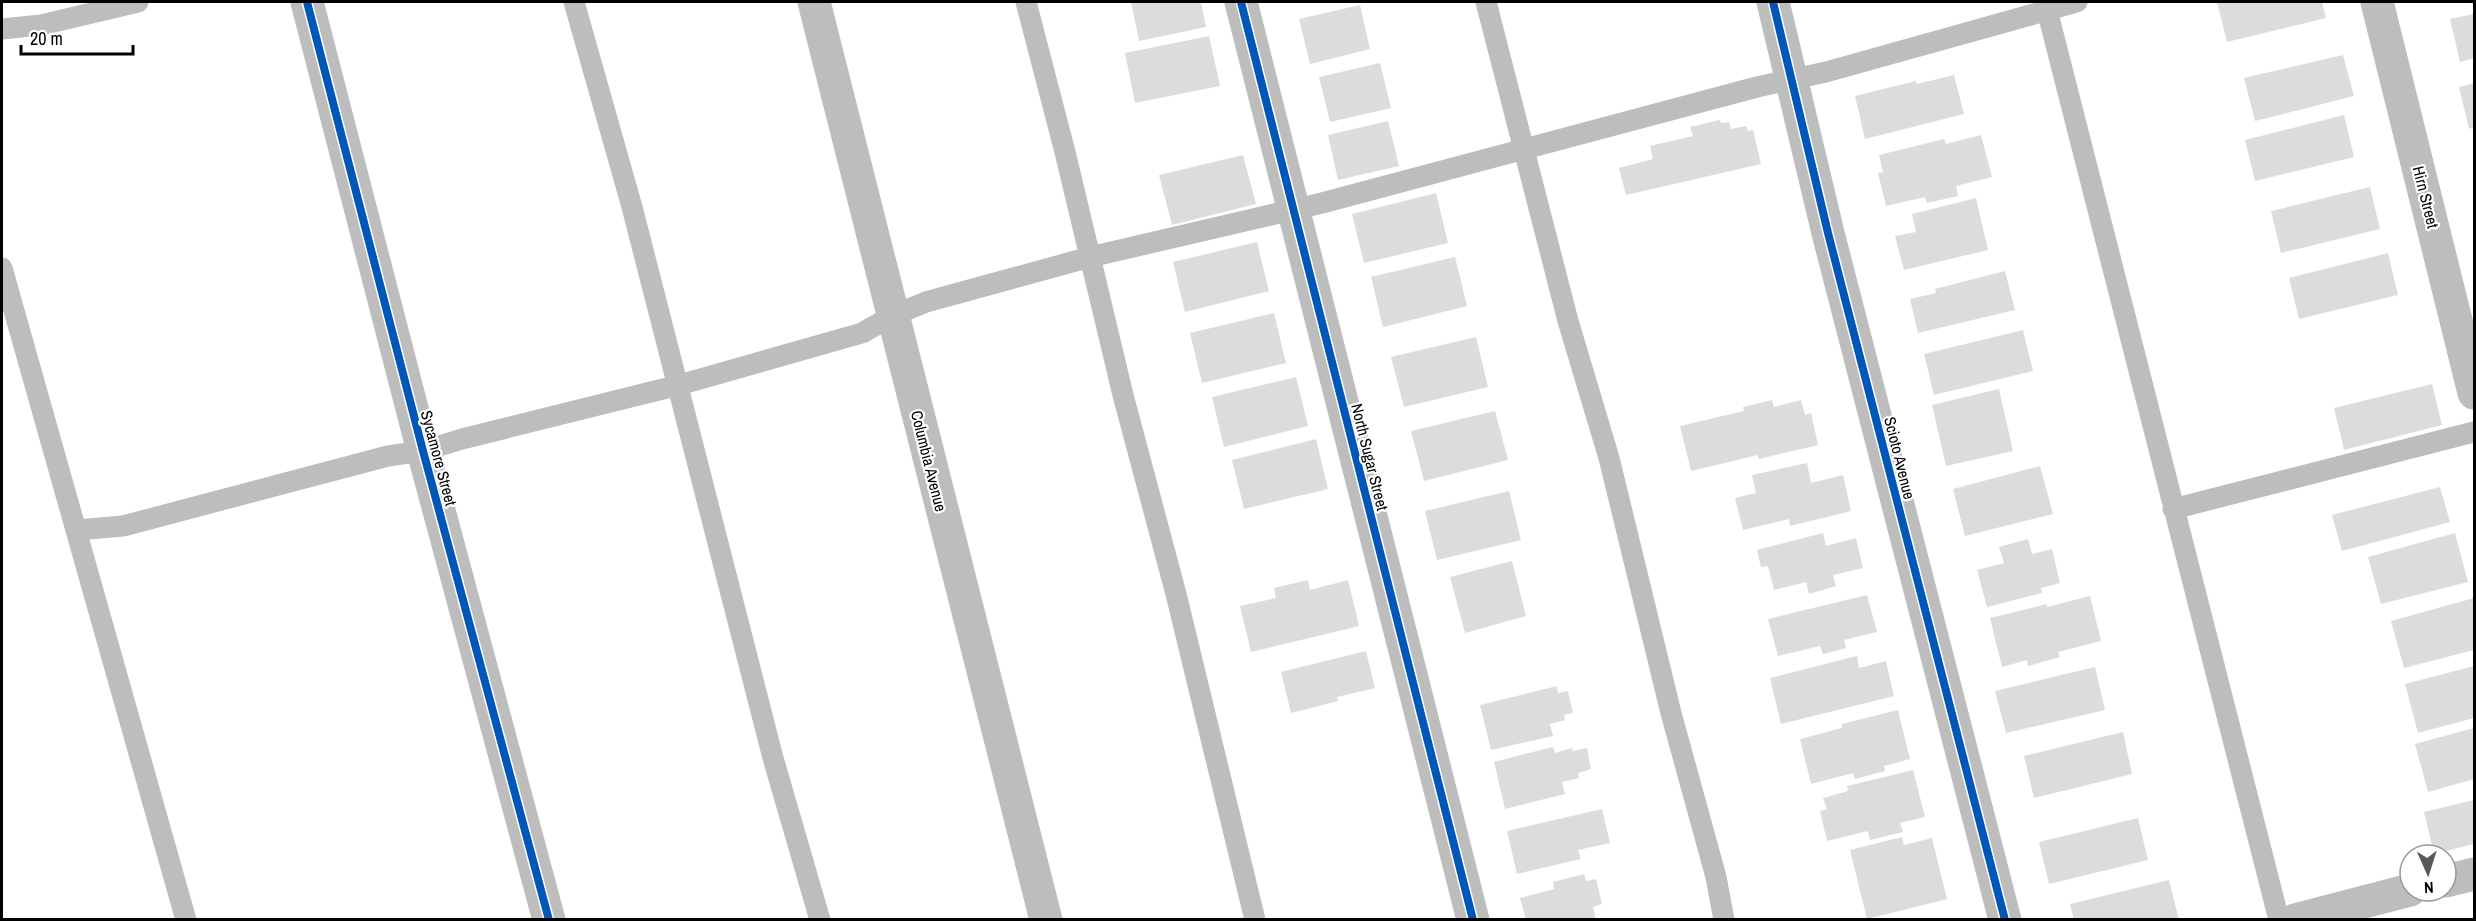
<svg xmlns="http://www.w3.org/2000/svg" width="2476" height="921" viewBox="0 0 2476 921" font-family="'Archivo Narrow',sans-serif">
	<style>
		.building { fill: #dcdcdc }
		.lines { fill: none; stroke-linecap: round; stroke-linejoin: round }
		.lane { stroke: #bdbdbd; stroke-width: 21 }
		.street { stroke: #bdbdbd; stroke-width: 33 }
		.cycleway-casing { stroke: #fff; stroke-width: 11 }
		.cycleway { stroke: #0057b8; stroke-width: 8 }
		.labels { text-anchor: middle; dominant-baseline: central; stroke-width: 4.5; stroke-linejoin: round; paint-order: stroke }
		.street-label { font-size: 16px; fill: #000; stroke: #fff }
	</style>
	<rect width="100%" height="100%" fill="#fff"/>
	<!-- building -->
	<path class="building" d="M1131,2H1201L1206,27L1139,41Z
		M2217,2H2322L2326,18L2227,42Z
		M1360,5L1370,49L1310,64L1299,19Z
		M2474,14V58L2460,62L2450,19Z
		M1209,36L1220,86L1135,103L1125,53Z
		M2343,55L2354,96L2255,121L2244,78Z
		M1380,63L1391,108L1330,122L1319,77Z
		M1954,75L1964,114L1865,139L1855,96L1916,81L1917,84Z
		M2474,83V127L2469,129L2459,87Z
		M2344,115L2354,157L2255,181L2245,140Z
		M1720,120L1721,123L1729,122L1731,129L1746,126L1748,131L1753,130L1761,164L1626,195L1619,168L1653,159L1650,146L1693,136L1690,127Z
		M1388,121L1399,166L1338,180L1328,135Z
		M1981,135L1992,177L1956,186L1958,196L1927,203L1925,197L1886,206L1878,173L1883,172L1879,155L1944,139L1946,144Z
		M1243,155L1256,204L1172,225L1159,175Z
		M2370,187L2380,229L2281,253L2271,211Z
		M1436,193L1448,243L1364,263L1352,214Z
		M1976,198L1988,250L1904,270L1895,236L1916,232L1912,214Z
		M1257,242L1269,291L1185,312L1173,262Z
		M2388,253L2398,295L2299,319L2289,278Z
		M1455,257L1467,306L1383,327L1371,277Z
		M2005,271L2015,310L1918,333L1910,299L1936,293L1935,289Z
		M1274,313L1286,363L1202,383L1190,333Z
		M2023,330L2033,371L1934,395L1924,354Z
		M1476,337L1488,387L1404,407L1391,357Z
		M1296,377L1308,426L1224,447L1212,397Z
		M2432,384L2442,425L2344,450L2334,408Z
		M1999,389L2013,451L1946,466L1932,405Z
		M1772,400L1774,407L1801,400L1805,415L1811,413L1818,445L1759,459L1758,455L1691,471L1680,426L1744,411L1743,407Z
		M1495,411L1508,460L1424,481L1411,431Z
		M1316,439L1328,489L1244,509L1232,460Z
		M1807,463L1811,483L1843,475L1851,511L1790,526L1789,519L1743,530L1735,498L1756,493L1752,475Z
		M2040,466L2053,514L1965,536L1953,489Z
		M2440,487L2450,522L2342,551L2332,515Z
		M1509,491L1521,540L1437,560L1425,511Z
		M1823,533L1826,546L1856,538L1863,568L1833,575L1836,586L1809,594L1806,582L1774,590L1768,566L1761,567L1757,550Z
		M2455,533L2468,582L2381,604L2368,557Z
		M2028,539L2032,554L2052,549L2060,583L2041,588L2042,593L1987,607L1977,570L2004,563L1999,547Z
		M1512,561L1526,616L1465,633L1450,577Z
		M1308,580L1310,590L1348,580L1359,626L1251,652L1240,606L1276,598L1274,588Z
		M1867,595L1877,632L1844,640L1846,648L1823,654L1820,646L1778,656L1768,619Z
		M2090,596L2101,641L2058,652L2060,657L2028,666L2027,660L2002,667L1990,618L2047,604V607Z
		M2474,598V650L2404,668L2391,621Z
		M1366,651L1375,688L1337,697L1338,701L1291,713L1281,672Z
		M1857,656L1859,668L1886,661L1894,696L1781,724L1770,678Z
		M2474,666V718L2418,733L2405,684Z
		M2095,667L2105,710L2006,733L1995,691Z
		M1557,686L1558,693L1568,691L1573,713L1564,715L1565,720L1550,724L1553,736L1491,750L1480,705Z
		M1898,710L1910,759L1884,766L1885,771L1855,779L1853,773L1811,784L1800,739L1842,728V724Z
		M2474,728V779L2428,792L2415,744Z
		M2123,732L2132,774L2034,798L2024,756Z
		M1553,747L1555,753L1572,748L1573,751L1587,748L1591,769L1578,773L1579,778L1562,782L1565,794L1505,809L1494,762Z
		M1913,770L1925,817L1900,823L1903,832L1870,840L1868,831L1827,841L1820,811L1827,809L1823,798L1848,791L1847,786Z
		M2474,800V844L2434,854L2424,812Z
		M1602,809L1610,843L1578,850L1581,859L1517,874L1507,831Z
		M2138,818L2148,860L2049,884L2039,842Z
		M1902,837L1904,845L1932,838L1947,899L1867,919L1850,850Z
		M1584,874L1586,881L1596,879L1602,904L1593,907L1596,920H1526L1520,898L1554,889L1553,882Z
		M2169,880L2179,920H2074L2070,904Z"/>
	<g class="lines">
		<!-- lane -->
		<path class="lane" d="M574,2L632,207L773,758L820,920
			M1026,2L1065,152L1123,395L1176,594L1255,920
			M1486,2L1568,321L1609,458L1671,713L1716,877L1724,920
			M2045,2L2279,920
			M2,29L41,25L138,2
			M2,268L186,920
			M2173,509L2474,432
			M77,530L123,526L388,456L423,451L462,439L679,385L862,333L892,316L926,302L1090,257L1322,203L1757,87L1826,72L2077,2"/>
		<!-- street -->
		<path class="street" d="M307,2L423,451L549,920
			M814,2L1046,920
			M1241,2L1473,920
			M1773,2L1828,233L2005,920
			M2377,2L2474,393
			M2446,881L2474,874
			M2295,920L2410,890"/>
		<!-- cycleway casing -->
		<g class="cycleway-casing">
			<path id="cycleway" d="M307,2L423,451L549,920
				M1241,2L1473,920
				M1773,2L1828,233L2005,920"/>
		</g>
		<!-- cycleway -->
		<use href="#cycleway" class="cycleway"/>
	</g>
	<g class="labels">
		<!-- street labels -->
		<g class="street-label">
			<text transform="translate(2426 197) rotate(76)">Hirn Street</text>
			<text transform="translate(1370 457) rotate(76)">North Sugar Street</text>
			<text transform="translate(439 458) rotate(75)">Sycamore Street</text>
			<text transform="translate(1900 458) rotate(76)">Scioto Avenue</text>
			<text transform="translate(929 461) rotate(76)">Columbia Avenue</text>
		</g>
	</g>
	<!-- border -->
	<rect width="2476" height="921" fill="none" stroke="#000000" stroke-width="6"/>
	<!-- north arrow -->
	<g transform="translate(2428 873) rotate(177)"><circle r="28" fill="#ffffff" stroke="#999999" stroke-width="1.5"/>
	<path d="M0-4.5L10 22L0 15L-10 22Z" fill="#595959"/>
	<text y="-9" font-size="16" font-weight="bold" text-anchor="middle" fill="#000000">N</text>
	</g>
	<!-- scale -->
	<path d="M21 45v9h112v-9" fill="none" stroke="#000000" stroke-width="3"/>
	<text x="30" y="45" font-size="18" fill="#000000" stroke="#ffffff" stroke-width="4.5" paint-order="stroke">20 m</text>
</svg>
